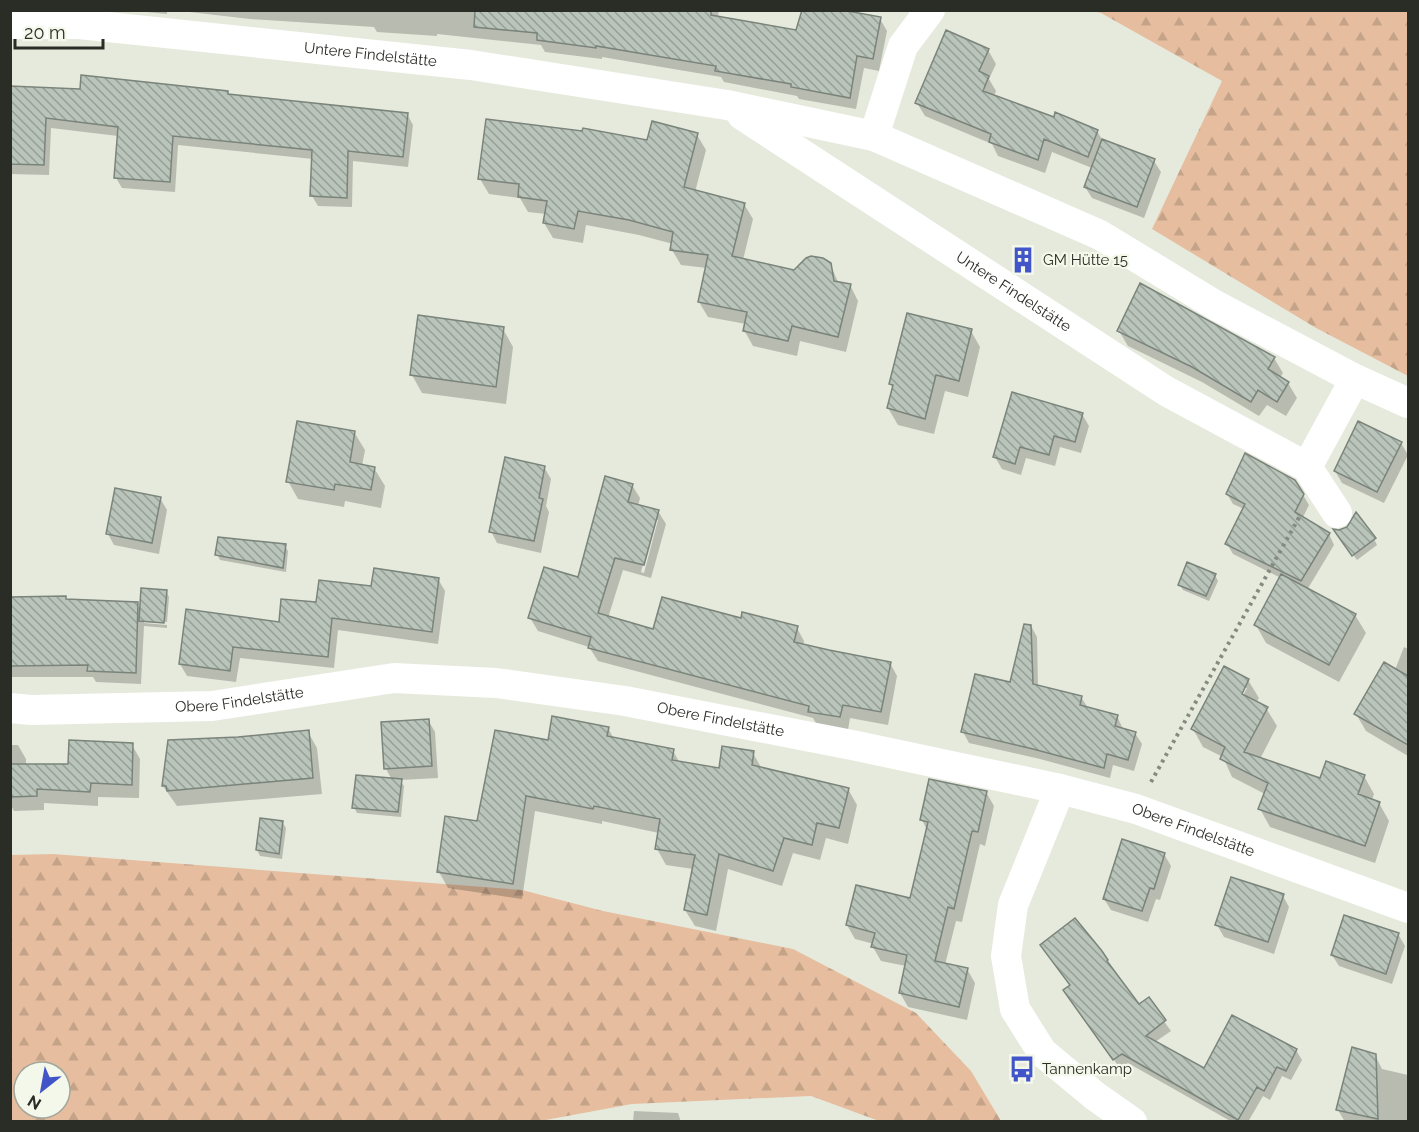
<svg xmlns="http://www.w3.org/2000/svg" width="1419" height="1132" viewBox="0 0 1419 1132" font-family="Raleway,sans-serif">
	<style>
		.forest { fill: url(#forest-firs); fill-rule: evenodd }
		.shadow { fill: #0003; fill-rule: evenodd }
		.building { fill: url(#building-back-hatch); stroke: #7a847b; stroke-width: 1.5 }
		.lines { fill: none; stroke-linecap: round; stroke-linejoin: round }
		.path { stroke: #86897f; stroke-width: 4; stroke-dasharray: 3 4.5; stroke-linecap: butt }
		.minor { stroke: #fff; stroke-width: 30 }
		.labels { text-anchor: middle; dominant-baseline: central; stroke-width: 4.5; stroke-linejoin: round; paint-order: stroke }
		.street-label { font-size: 15px; fill: #2a2c26; stroke: #f4f8ea }
		.poi-label { font-size: 15px; fill: #2a2c26; stroke: #f4f8ea; text-anchor: start }
	</style>
	<defs>
		<pattern id="forest-firs" width="22" height="20" patternUnits="userSpaceOnUse" patternTransform="scale(1.5)"><rect width="22" height="20" fill="#e6be9f"/><path d="M5 1l3.5 6h-7zM16 11l3.5 6h-7z" fill="#c5a389"/></pattern>
		<pattern id="building-back-hatch" width="6" height="6" patternUnits="userSpaceOnUse" patternTransform="scale(1.5)"><rect width="6" height="6" fill="#b9c4ba"/><path d="M-1 5l2 2M0 0l6 6M5-1l2 2" fill="none" stroke="#979f97"/></pattern>
	</defs>
	<rect width="100%" height="100%" fill="#e6eadd"/>
	<!-- forest -->
	<path class="forest" d="M1091,11H1408V376L1316,328L1152,229L1222,81L1101,13Z
		M53,854L522,890L603,911L793,949L916,1013L971,1071L1001,1121H879L811,1096L632,1104L535,1122L11,1121V855ZM24,1072H60V1108H24Z"/>
	<!-- shadow -->
	<path class="shadow" d="M125,10H167V14Z
		M172,10H719L718,17L797,32L880,19L887,31L879,71L864,68L856,109L799,99L797,96L724,82L721,77L602,57V59L545,52L541,45L437,34V36L377,32L374,27L250,19Z
		M988,50L996,64L989,79L996,91L994,96L1055,118L1097,131L1103,141L1154,161L1161,172L1144,218L1092,198L1085,187L1092,168L1052,152L1045,173L998,156L992,144L925,116L917,103Z
		M10,88L227,92L229,95L407,114L413,125L408,167L353,161L352,207L318,206L312,196L313,159L178,145L175,192L122,188L116,178L118,136L51,128L49,175L10,174Z
		M697,135L706,150L695,192L744,204L753,219L743,260L794,272L830,264L839,284L850,285L858,301L846,352L800,341L797,356L753,346L744,330L746,324L708,317L699,302L707,268L681,265L672,250L673,244L639,235L586,225L583,243L553,238L544,223L546,214L528,212L520,198L489,194L480,179L648,141Z
		M1141,285L1274,358L1283,373L1280,378L1288,383L1297,398L1286,416L1267,405L1259,416L1202,382L1128,346L1119,331Z
		M503,329L513,347L506,404L422,393L412,375Z
		M971,331L980,347L968,397L945,391L934,434L898,425L888,408L894,389L890,384Z
		M1082,414L1089,426L1081,453L1060,447L1055,466L1026,458L1021,475L1002,469L995,457Z
		M354,432L365,450L362,466L374,468L385,486L381,508L345,501L344,507L298,499L288,481Z
		M1401,443L1408,455L1384,503L1342,483L1335,471Z
		M544,467L551,479L546,506L549,512L541,553L497,543L491,531Z
		M632,485L640,498L638,506L658,511L666,524L651,578L623,570L608,618L654,631L742,620L797,628L804,641L803,646L890,663L897,676L888,725L850,718L848,730L817,725L813,718L598,661L589,647L538,631L530,618L579,579ZM655,520H658L644,573L641,572Z
		M1227,494L1303,495L1309,505L1302,519L1329,534L1334,545L1307,590L1355,615L1366,633L1339,682L1266,643L1256,625L1281,578L1233,554L1227,544L1244,509L1233,504Z
		M160,498L167,510L159,554L114,545L108,534Z
		M1338,535L1374,539L1377,545L1357,560Z
		M285,546L288,551L286,572L220,560L217,554Z
		M1215,575L1218,581L1209,601L1183,590L1180,585Z
		M438,579L445,591L438,644L338,630L334,668L240,658L236,682L187,676L180,664L280,623L317,603L372,587Z
		M166,591L169,597L167,622L144,620V623L167,625V628L144,626L141,684L96,682L93,677H10V598L137,604L141,611Z
		M1031,626L1037,637L1038,686L1081,697L1088,708L1117,716L1123,729L1135,733L1142,744L1134,771L1113,765L1110,778L1040,759L969,743L963,732L1011,684Z
		M1404,647L1408,649V756L1366,731L1356,714L1395,670Z
		M1248,680L1259,698L1256,703L1266,708L1277,726L1260,759L1321,780L1364,776L1374,794L1372,800L1379,803L1389,821L1375,863L1270,827L1260,809L1265,794L1232,777L1223,757L1203,747L1193,729ZM1243,688H1247L1240,701Z
		M428,720L435,732L438,778L400,780L404,786L401,817L357,813L354,807L392,780L386,769Z
		M608,728L614,739L673,751L680,763L720,769L753,753L762,769L848,789L857,805L848,844L826,838L820,860L793,853L782,886L728,869L716,931L695,926L685,910L693,869L666,865L657,849L659,833L602,821V824L535,811L522,899L448,888L439,872L549,742Z
		M308,732L317,748L322,794L177,806L163,786L238,738Z
		M10,745H18L26,759V766H70L132,745L140,759L139,798L98,797V806L44,803V810L14,811L10,804Z
		M986,792L994,806L985,846L980,844L962,922L956,921L945,965L967,969L975,983L967,1020L908,1007L900,993L906,966L881,961L873,947L874,944L855,939L847,925L911,900L927,830L922,820Z
		M282,822L286,828L282,859L260,856L257,850Z
		M1164,854L1171,866L1160,900L1156,899L1148,922L1111,910L1104,899Z
		M1283,896L1289,907L1274,954L1224,937L1217,925Z
		M1398,934L1405,946L1392,984L1339,966L1332,955Z
		M1042,946L1139,1006L1148,999L1171,1031L1155,1042L1205,1070L1296,1050L1302,1060L1291,1080L1282,1076L1270,1100L1263,1096L1248,1122H1232L1128,1063L1120,1068L1070,1000L1071,986Z
		M1375,1055L1382,1069L1408,1075V1122H1345L1338,1110Z
		M634,1111L678,1113L681,1122H633Z"/>
	<!-- building -->
	<path class="building" d="M475,10H711V15L796,30L802,10H842L881,17L873,59L857,56L850,98L791,87V84L715,71L716,66L596,46V48L537,40V33L474,27Z
		M946,30L989,49L979,71L989,76L983,91L1054,117L1055,112L1098,130L1088,157L1044,139L1038,160L989,142L991,134L915,103Z
		M81,75L228,91V94L408,113L403,157L348,151L347,198L310,196L312,150L173,136L170,182L114,178L118,127L46,118L44,165L10,164V86L80,89Z
		M486,119L582,131L583,128L647,140L652,121L698,133L684,187L745,203L732,256L794,270L806,258L811,256L823,258L831,263L834,281L851,284L838,337L792,326L788,341L743,331L747,312L698,302L708,255L670,250L673,232L629,220L578,211L574,229L543,223L547,201L518,197L519,184L478,179Z
		M1102,139L1155,159L1137,207L1084,187Z
		M1140,283L1275,357L1268,369L1289,382L1277,402L1258,390L1251,402L1192,367L1117,331Z
		M907,313L972,329L959,381L936,375L925,419L887,408L893,385L889,384Z
		M418,315L504,327L496,387L410,375Z
		M1012,392L1083,413L1075,442L1054,436L1049,455L1020,447L1015,464L993,457Z
		M297,421L355,431L350,462L375,467L371,490L335,484L334,490L286,482Z
		M1358,421L1402,442L1377,492L1334,471Z
		M1245,453L1295,480L1304,494L1295,512L1330,533L1301,581L1225,544L1245,504L1226,494Z
		M505,457L545,466L539,498L543,499L534,541L489,532Z
		M605,476L633,484L628,502L659,510L644,565L615,558L598,613L653,629L662,597L741,618L742,612L798,626L794,642L829,650L891,662L881,712L843,705L840,717L808,712L809,706L588,648L591,637L528,618L544,567L578,577Z
		M115,488L161,497L152,543L106,534Z
		M1356,512L1376,538L1352,556L1333,529L1339,530L1347,527Z
		M218,537L286,544L283,568L215,555Z
		M1187,562L1216,574L1206,596L1178,585Z
		M374,568L439,578L432,632L332,618L328,657L233,647L230,671L179,664L186,609L279,622L281,599L316,602L319,580L371,586Z
		M1281,574L1356,614L1329,665L1254,625Z
		M141,588L167,590L164,623L139,621Z
		M66,596V599L138,602L136,673L87,671L88,665L10,666V597Z
		M1024,624L1031,625L1033,684L1082,696L1080,705L1118,715L1115,726L1136,732L1128,760L1107,754L1104,768L1033,749L961,732L975,674L1010,682Z
		M1384,662L1408,676V745L1354,714Z
		M1224,666L1249,679L1242,694L1268,707L1244,752L1320,778L1326,761L1365,775L1358,794L1380,802L1365,846L1258,809L1268,783L1220,759L1225,747L1191,729Z
		M552,716L609,727L607,736L674,749L672,760L719,768L722,746L754,751L752,765L849,788L839,828L817,823L812,845L784,838L773,871L719,854L707,915L684,910L695,855L655,849L660,819L594,806L593,809L526,796L513,884L437,872L445,816L477,821L495,730L548,740Z
		M429,719L432,766L384,769L381,722Z
		M309,730L313,778L167,791L166,786H162L168,740L238,737Z
		M69,740L133,743L132,785L91,783L90,792L37,789V796L10,797V764H68Z
		M356,775L402,779L398,812L352,808Z
		M929,779L987,791L978,832L972,831L954,909L948,907L935,961L968,968L959,1007L899,993L907,955L871,947L875,933L846,925L856,885L910,898L928,822L920,820Z
		M260,818L283,821L279,854L256,850Z
		M1122,839L1165,853L1154,889L1150,888L1142,911L1103,899Z
		M1231,877L1284,894L1268,942L1215,925Z
		M1344,915L1399,933L1386,974L1331,955Z
		M1075,918L1102,951L1108,960L1107,961L1139,1004L1149,997L1166,1020L1146,1036L1204,1068L1232,1015L1297,1049L1286,1071L1277,1067L1264,1091L1257,1087L1238,1120L1122,1054L1113,1060L1063,990L1070,985L1040,945Z
		M1352,1047L1376,1054L1378,1119L1336,1110Z"/>
	<g class="lines">
		<!-- path -->
		<path class="path" d="M1151,782L1301,514"/>
		<!-- minor -->
		<g class="minor">
			<path id="s1" d="M10,24H79L471,65L727,105L874,136L1100,235L1215,305L1355,379L1408,403"/>
			<path id="s2" d="M742,115L1166,391L1307,467L1337,513"/>
			<path d="M874,136L903,46L930,10"/>
			<path d="M1307,467L1355,379"/>
			<path id="s3" d="M10,708L31,710L212,706L394,678L496,683L625,701L852,745L1060,789L1136,809L1408,908"/>
			<path d="M1060,789L1013,905L1006,956L1015,1009L1042,1052L1095,1096L1132,1122"/>
		</g>
	</g>
	<!-- icons -->
	<defs>
		<g id="building-bare" transform="scale(2.07)"><path d="M-4-6H4V6H1V3H-1V6H-4ZM-2.5-4.3h1.7v1.8h-1.7ZM.8-4.3h1.7v1.8H.8ZM-2.5-1h1.7V.8h-1.7ZM.8-1h1.7V.8H.8Z" fill="#4155c8" stroke="#f4f8ea" stroke-width="2.5" paint-order="stroke"/></g>
		<g id="bus-bare" transform="scale(2.07)"><path d="M-5-6H5V4H4V6H2V4H-2V6H-4V4H-5ZM-3.5-4V0h7V-4ZM-3.5 1.2v1.5H-2V1.2ZM2 1.2v1.5H3.5V1.2Z" fill="#4155c8" stroke="#f4f8ea" stroke-width="2.5" paint-order="stroke"/></g>
	</defs>
	<g fill-rule="evenodd">
		<use href="#building-bare" x="1023" y="260"/>
		<use href="#bus-bare" x="1022" y="1069"/>
	</g>
	<g class="labels">
		<!-- street labels -->
		<g class="street-label">
			<text stroke="none"><textPath href="#s1" startOffset="362">Untere Findelstätte</textPath></text>
			<text stroke="none"><textPath href="#s2" startOffset="324">Untere Findelstätte</textPath></text>
			<text stroke="none"><textPath href="#s3" startOffset="230">Obere Findelstätte</textPath></text>
			<text stroke="none"><textPath href="#s3" startOffset="716">Obere Findelstätte</textPath></text>
			<text stroke="none"><textPath href="#s3" startOffset="1202">Obere Findelstätte</textPath></text>
		</g>
		<!-- poi labels -->
		<g class="poi-label">
			<text x="1043" y="260">GM Hütte 15</text>
			<text x="1042" y="1069">Tannenkamp</text>
		</g>
	</g>
	<!-- border -->
	<rect width="1419" height="1132" fill="none" stroke="#2a2c26" stroke-width="24"/>
	<!-- north arrow -->
	<g transform="translate(42 1090) rotate(211)"><circle r="28" fill="#f4f8ea" stroke="#a3a69c" stroke-width="1.5"/>
	<path d="M0-4.5L10 22L0 15L-10 22Z" fill="#4155c8"/>
	<text y="-9" font-size="16" font-weight="bold" text-anchor="middle" fill="#2a2c26">N</text>
	</g>
	<!-- scale -->
	<path d="M15 39v9h88v-9" fill="none" stroke="#2a2c26" stroke-width="3"/>
	<text x="24" y="39" font-size="18" fill="#2a2c26" stroke="#f4f8ea" stroke-width="4.5" paint-order="stroke">20 m</text>
</svg>
